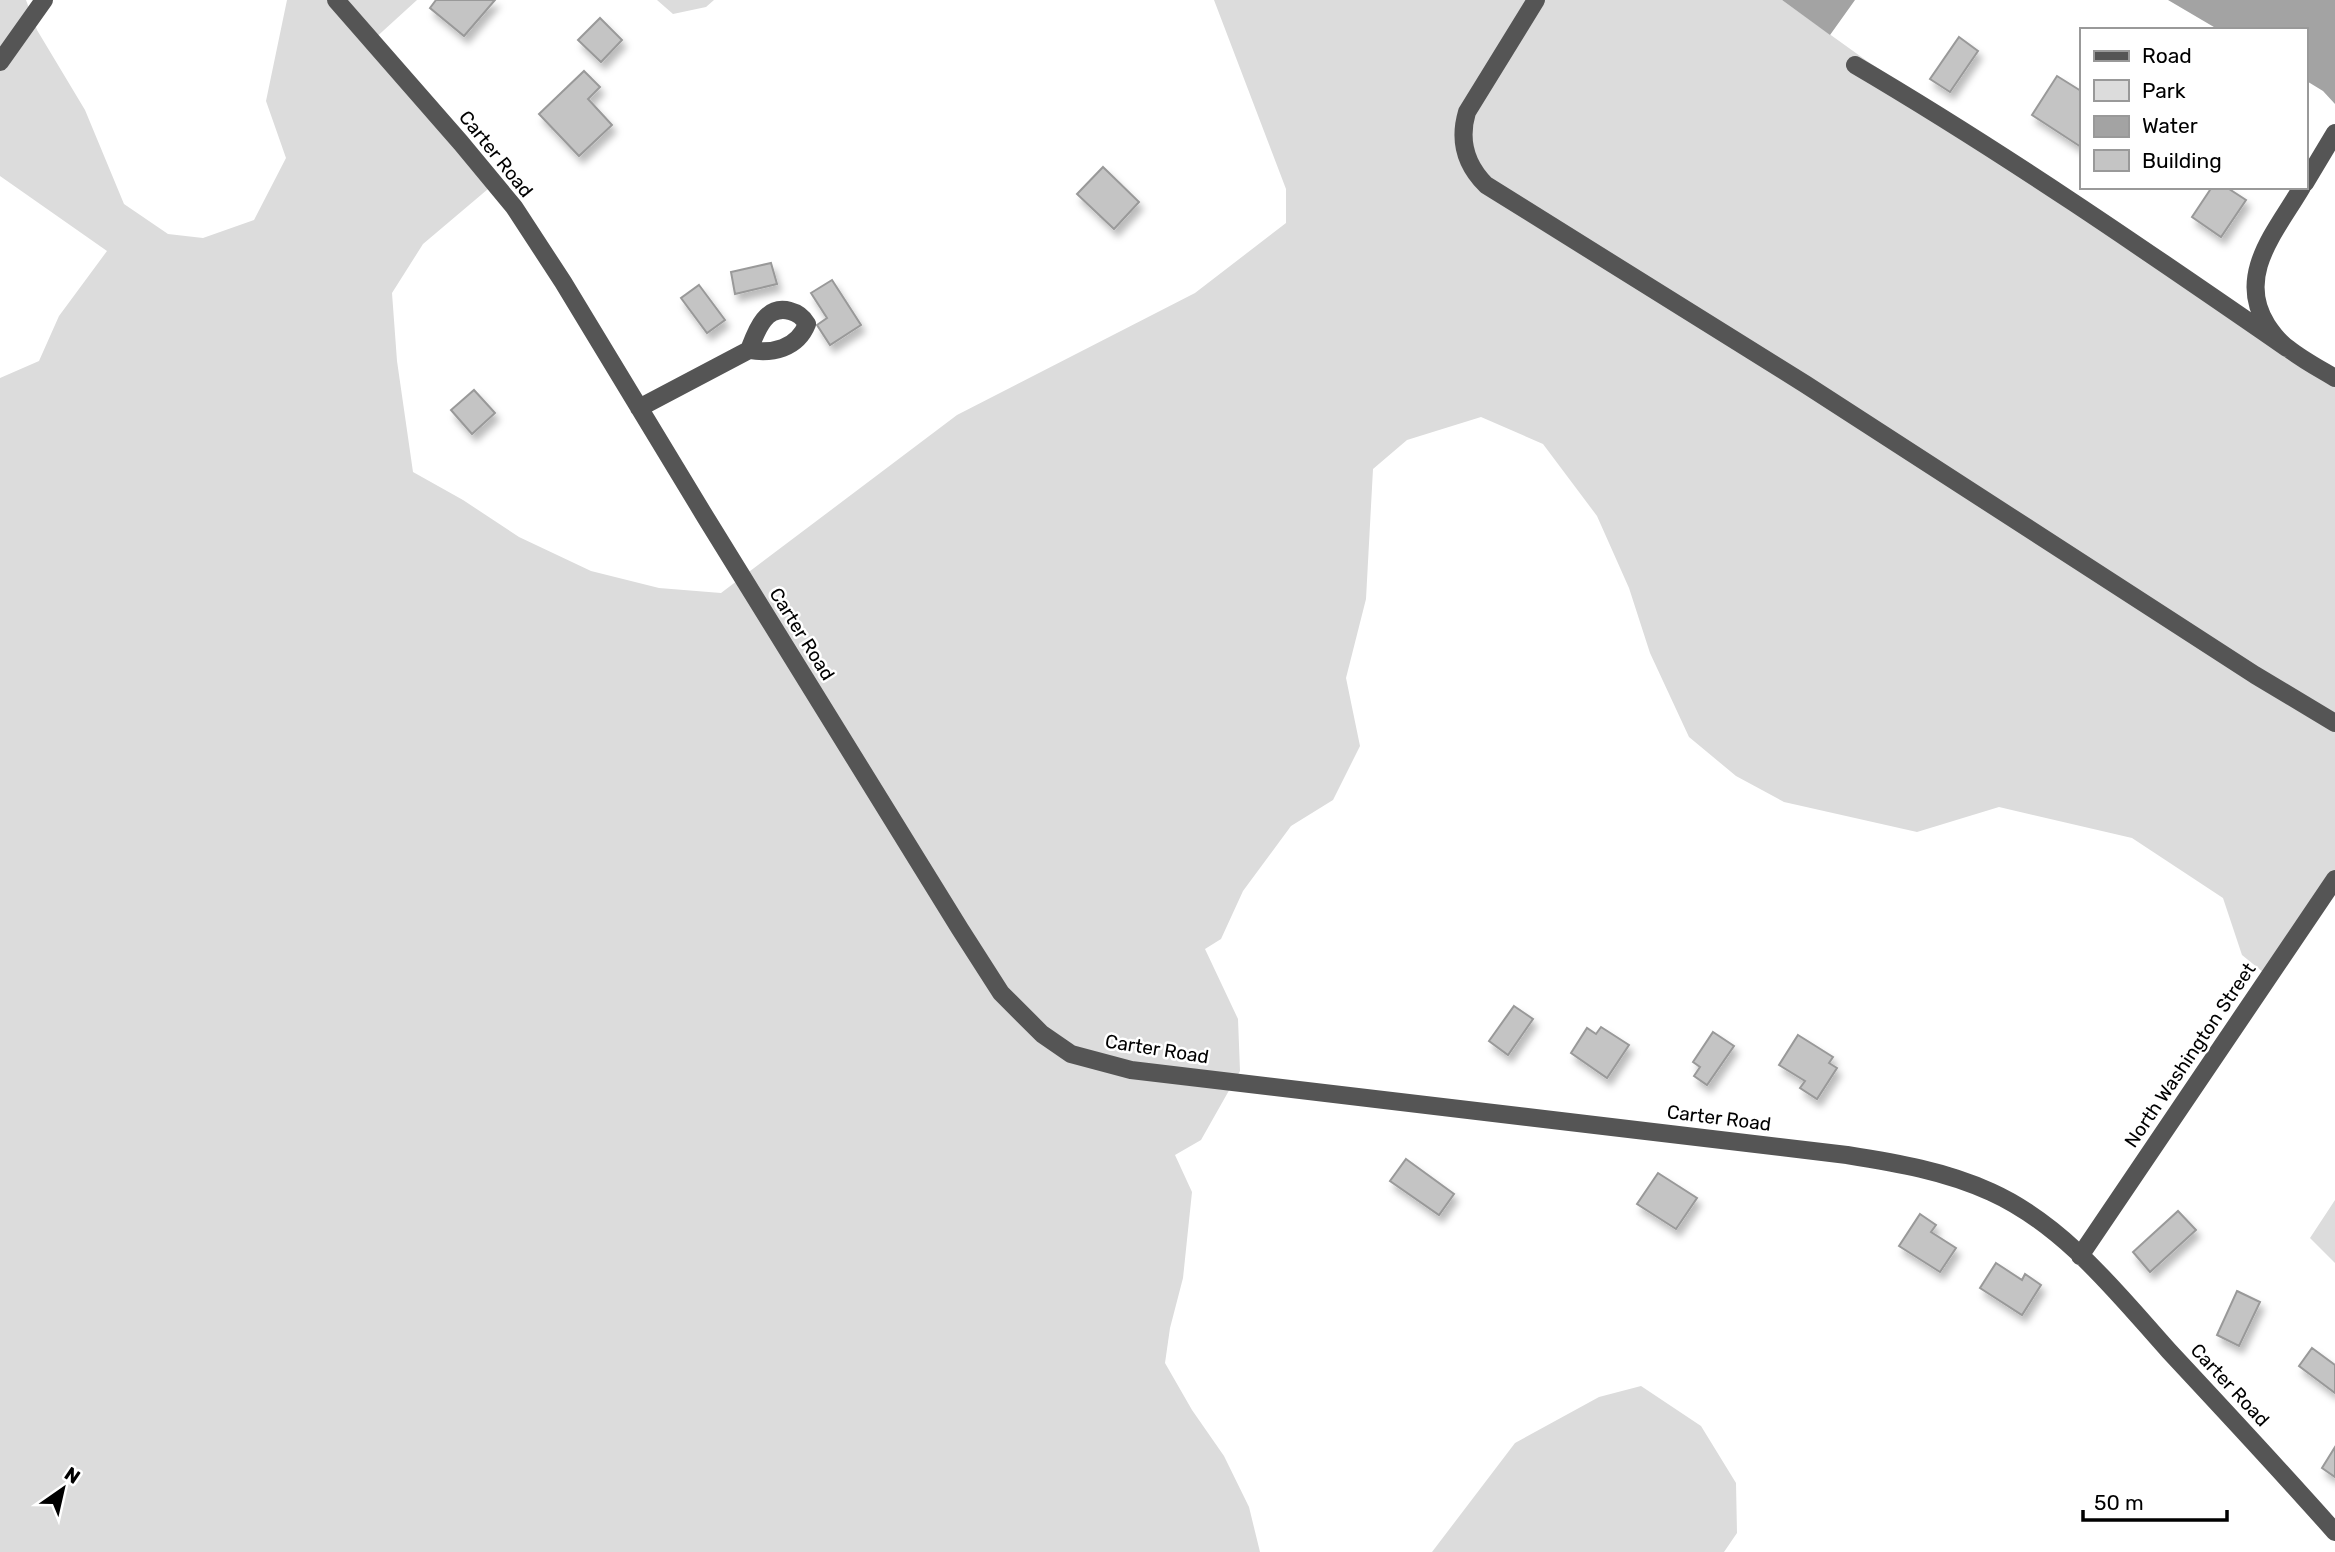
<svg xmlns="http://www.w3.org/2000/svg" width="2335" height="1552" viewBox="0 0 2335 1552" font-family="Rubik,sans-serif">
	<style>
		.green { fill: #dcdcdc }
		.water { fill: #a3a3a3 }
		.building { fill: #c4c4c4; stroke: #999; stroke-width: 2; filter: url(#shadow) }
		.lines { fill: none; stroke-linecap: round; stroke-linejoin: round }
		.minor { stroke: #555; stroke-width: 18 }
		.labels { text-anchor: middle; dominant-baseline: central; stroke-width: 5; stroke-linejoin: round; paint-order: stroke }
		.street-label { font-size: 19px; fill: #000; stroke: #fff }
	</style>
	<defs>
		<filter id="shadow"><feDropShadow dx="4" dy="7" stdDeviation="3.5" flood-color="#0004"/></filter>
	</defs>
	<rect width="100%" height="100%" fill="#fff"/>
	<!-- green -->
	<path class="green" d="M0,0H26L37,30L85,110L124,204L168,234L203,238L254,220L286,158L266,101L287,0H417L372,41L488,189L423,244L392,293L397,361L413,472L463,500L519,537L591,571L659,588L721,593L957,415L1195,293L1286,223V189L1214,0H1782L1867,61L2335,371V878L2269,977L2242,955L2223,898L2132,838L1999,807L1917,832L1784,802L1736,776L1689,737L1650,653L1629,588L1597,516L1543,444L1481,417L1407,440L1373,469L1366,599L1346,678L1360,746L1333,800L1291,826L1243,891L1221,939L1205,949L1238,1019L1240,1071L1201,1140L1175,1155L1192,1192L1183,1278L1170,1328L1165,1363L1192,1410L1224,1456L1249,1507L1260,1552H0V378L39,361L59,316L107,251L0,176Z
		M657,0H714L706,7L673,14Z
		M2335,1200V1263L2310,1238Z
		M1641,1386L1701,1426L1736,1483L1737,1533L1724,1552H1432L1515,1443L1599,1397Z"/>
	<!-- water -->
	<path class="water" d="M1782,0H1855L1830,35Z
		M2168,0H2335V104L2323,91L2305,80V30H2219Z"/>
	<!-- building -->
	<path class="building" d="M436,0H495L464,36L430,8Z
		M600,18L622,40L601,62L578,40Z
		M1959,37L1978,51L1950,92L1930,79Z
		M584,71L600,87L588,99L612,125L579,156L539,114Z
		M2057,76L2081,91V147L2032,115Z
		M1103,167L1139,202L1114,229L1077,194Z
		M2212,187H2226L2246,200L2221,237L2192,217Z
		M771,263L777,284L735,294L731,272Z
		M832,280L861,325L830,345L817,325L827,318L811,293Z
		M699,285L725,320L707,333L681,298Z
		M474,390L495,413L472,434L451,410Z
		M1514,1006L1533,1019L1508,1055L1489,1041Z
		M1601,1027L1629,1045L1607,1078L1571,1053L1587,1028L1596,1034Z
		M1713,1032L1734,1046L1707,1085L1694,1076L1700,1067L1693,1062Z
		M1798,1035L1833,1057L1829,1063L1837,1068L1817,1099L1800,1088L1805,1081L1779,1065Z
		M1406,1159L1454,1194L1439,1215L1390,1181Z
		M1658,1173L1697,1198L1676,1229L1637,1204Z
		M2178,1211L2196,1230L2150,1272L2133,1252Z
		M1920,1214L1936,1225L1931,1232L1956,1248L1940,1272L1899,1246Z
		M1996,1263L2022,1280L2025,1274L2041,1285L2022,1315L1980,1288Z
		M2237,1291L2260,1302L2239,1346L2217,1335Z
		M2312,1348L2335,1365V1393L2299,1366Z
		M2335,1447V1477L2322,1468Z"/>
	<g class="lines">
		<!-- minor -->
		<path class="minor" d="M336,0L461,143L514,207L563,282L706,518L960,929L1001,993L1042,1034L1071,1054L1131,1070L1847,1155C1897,1163 1945,1171 1991,1192C2064,1225 2117,1293 2169,1351C2225,1411 2281,1471 2335,1532
			M1536,0L1467,112C1459,139 1465,164 1486,185L1805,384L2255,675L2335,723
			M0,62L44,0
			M1855,65C2003,152 2145,250 2287,348
			M2305,183L2335,133
			M2302,187C2277,230 2235,275 2267,325C2273,334 2280,343 2289,349C2303,360 2320,369 2335,378
			M639,408L749,350C756,332 765,304 790,311C798,313 803,317 807,324C797,349 772,354 749,350
			M2080,1256L2335,879"/>
	</g>
	<g class="labels">
		<!-- street labels -->
		<g class="street-label">
			<text transform="translate(496 154) rotate(51)">Carter Road</text>
			<text transform="translate(802 634) rotate(58)">Carter Road</text>
			<text transform="translate(1157 1049) rotate(9)">Carter Road</text>
			<text transform="translate(2190 1055) rotate(-56)">North Washington Street</text>
			<text transform="translate(1719 1118) rotate(7)">Carter Road</text>
			<text transform="translate(2230 1385) rotate(47)">Carter Road</text>
		</g>
	</g>
	<!-- legend -->
	<rect x="2080" y="28" width="228" height="161" fill="#ffffff" stroke="#999999" stroke-width="2"/>
	<rect x="2094" y="51" width="35" height="10" fill="#555555" stroke="#999999" stroke-width="2"/>
	<text x="2142" y="63" font-size="21" fill="#000000">Road</text>
	<rect x="2094" y="80" width="35" height="21" fill="#dcdcdc" stroke="#999999" stroke-width="2"/>
	<text x="2142" y="98" font-size="21" fill="#000000">Park</text>
	<rect x="2094" y="116" width="35" height="21" fill="#a3a3a3" stroke="#999999" stroke-width="2"/>
	<text x="2142" y="133" font-size="21" fill="#000000">Water</text>
	<rect x="2094" y="150" width="35" height="21" fill="#c4c4c4" stroke="#999999" stroke-width="2"/>
	<text x="2142" y="168" font-size="21" fill="#000000">Building</text>
	<!-- north arrow -->
	<g transform="translate(63 1489) rotate(34)" stroke="#ffffff" stroke-width="5" paint-order="stroke">
	<path d="M0-5L12 26L0 18L-12 26Z" fill="#000000"/>
	<text y="-10" font-size="19" font-weight="bold" text-anchor="middle" fill="#000000">N</text>
	</g>
	<!-- scale -->
	<path d="M2083 1510v10h144v-10" fill="none" stroke="#000000" stroke-width="3.5"/>
	<text x="2094" y="1510" font-size="21" fill="#000000" stroke="#ffffff" stroke-width="5" paint-order="stroke">50 m</text>
</svg>
